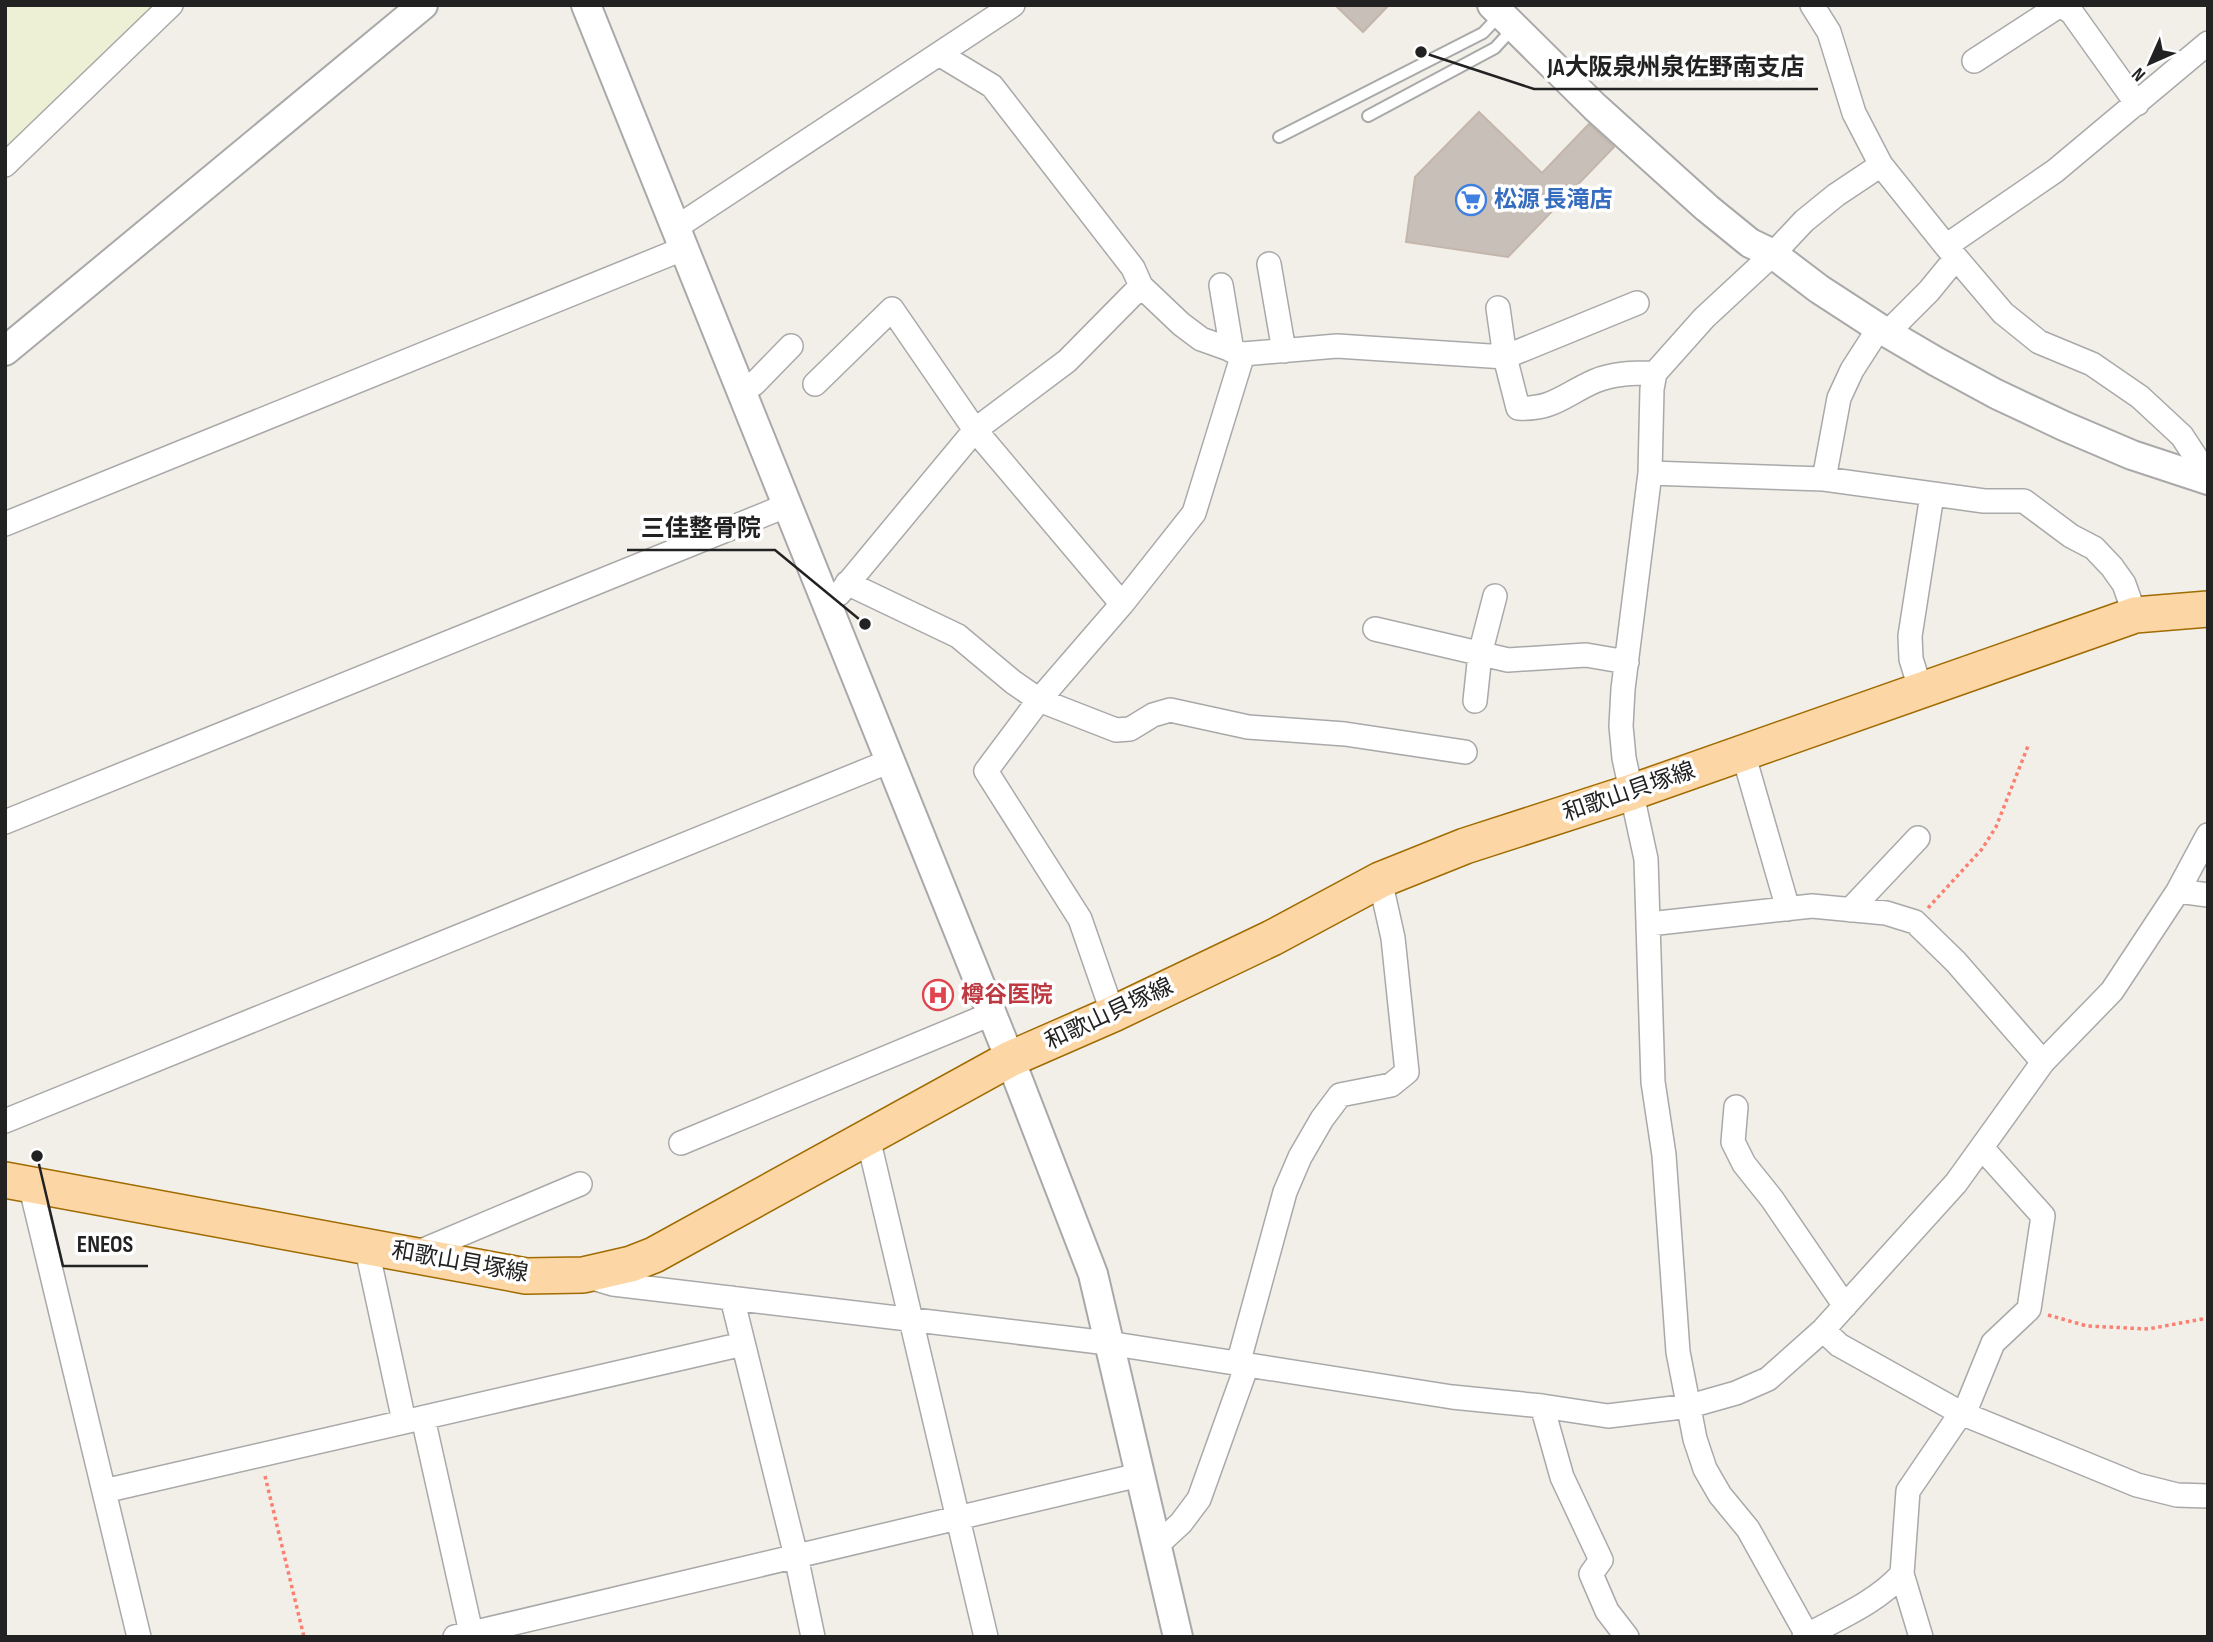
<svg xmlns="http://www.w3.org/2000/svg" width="2213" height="1642" viewBox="0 0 2213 1642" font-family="'Sofia Sans Condensed','Noto Sans JP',sans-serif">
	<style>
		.farmland { fill: #eef0d5 }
		.building { fill: #c7bfb8; stroke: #c4b6ab; stroke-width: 2 }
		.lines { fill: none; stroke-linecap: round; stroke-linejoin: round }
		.service-casing { stroke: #a9a9a9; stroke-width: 14 }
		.minor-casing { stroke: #a9a9a9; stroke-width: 26 }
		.tertiary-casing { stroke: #a9a9a9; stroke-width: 32 }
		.primary-casing { stroke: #a06b00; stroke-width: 38 }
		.path { stroke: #fa8072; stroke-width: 3.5; stroke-dasharray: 3.5 3.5; stroke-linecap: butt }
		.service { stroke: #fff; stroke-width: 10 }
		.minor { stroke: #fff; stroke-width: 23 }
		.tertiary { stroke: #fff; stroke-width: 28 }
		.primary { stroke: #fcd6a4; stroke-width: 35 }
		.labels { text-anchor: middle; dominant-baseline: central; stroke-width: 7; stroke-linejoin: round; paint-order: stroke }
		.shop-label { font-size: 23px; font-weight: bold; fill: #366cbe; stroke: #fff; text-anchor: start }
		.street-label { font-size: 23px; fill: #222; stroke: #fff }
		.health-label { font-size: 23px; font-weight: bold; fill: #be3a42; stroke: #fff; text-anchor: start }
		.leader { fill: none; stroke: #222; stroke-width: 2.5 }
		.callout-dot { fill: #222; stroke: #fff; stroke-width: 2.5 }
		.callout-label { font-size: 24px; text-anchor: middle; font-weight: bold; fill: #222; stroke: #fff; stroke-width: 7; stroke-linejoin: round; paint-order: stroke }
	</style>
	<rect width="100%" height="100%" fill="#f2efe9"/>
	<!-- farmland -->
	<path class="farmland" d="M5,5H153L154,7L5,150Z"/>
	<!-- building -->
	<path class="building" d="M1335,5H1389L1363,32Z
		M1479,112L1542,173L1589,124L1614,147L1508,257L1406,242L1415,177Z"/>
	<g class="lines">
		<!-- service casing -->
		<g class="service-casing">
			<path id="service" d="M1368,116L1495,48L1514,27
				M1279,137L1483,33L1499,16"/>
		</g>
		<!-- minor casing -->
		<g class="minor-casing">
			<path id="minor" d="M1812,5L1829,32L1854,113L1881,165L1946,246L2003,313L2039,342L2092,364L2140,397L2182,436L2208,476
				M2061,5L2072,13L2137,104
				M939,54L992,86L1133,268L1141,286L1181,324L1201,339L1243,354L1337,346L1505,357L1518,408C1553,410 1565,394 1595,381C1614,373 1634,373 1655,373
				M1974,61L2060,5
				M5,165L171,5
				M677,227L1013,5
				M1946,246L2055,171L2208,43
				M1269,264L1284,351
				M1221,285L1232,351
				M1498,308L1505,357L1637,303
				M1887,333L1929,291L1956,258
				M815,384L892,309L975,430L1122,604
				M741,388L754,384L791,346
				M1650,473L1824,479L1984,501H2024L2071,536L2094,548L2112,567L2124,584L2135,615
				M1824,479L1839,398L1852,370L1879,328
				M5,524L685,248
				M847,583L958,636L1013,682L1039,700L1116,730L1130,729L1153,715L1170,710L1248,727L1345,734L1465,752
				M839,594L975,430L1067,361L1141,286
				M1375,629L1508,660L1586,655L1627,662
				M1921,691L1911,659L1910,636L1932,495
				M1475,701L1480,654L1495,596
				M1743,753L1788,909
				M5,822L788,505
				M2178,891L2208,895
				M1850,910L1918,838
				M1649,924L1812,906L1886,913L1915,922L1956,962L2043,1062
				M1113,1014L1080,919L986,771L1039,700L1122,604L1194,513L1243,354
				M1736,1107L1733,1142L1744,1164L1772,1199L1845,1306
				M5,1121L890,761
				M868,1138L986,1637
				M681,1143L991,1014
				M30,1184L139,1637
				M366,1245L404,1421
				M414,1254L580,1184
				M589,1277L613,1284L1108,1343L1452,1397L1542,1406L1608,1416L1690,1406L1736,1393L1768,1379L1823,1330L1956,1183L2043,1062L2112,991L2178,891L2208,835
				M732,1298L796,1556L813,1637
				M1823,1330L1839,1345L1961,1413L2137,1485L2177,1495L2208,1496
				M1238,1364L1285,1192L1300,1157L1322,1119L1340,1095L1391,1085L1407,1072L1393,938L1380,880
				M1542,1406L1562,1477L1601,1560L1591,1574L1607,1611L1627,1637
				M1964,1414L1993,1343L2029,1309L2043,1216L1982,1148
				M423,1418L472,1637
				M104,1491L743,1344
				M1156,1546L1181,1523L1199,1499L1247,1365
				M1807,1635L1748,1529L1720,1495L1705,1469L1695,1439L1678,1352L1664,1155L1653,1082L1646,859L1624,758L1621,726L1623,689L1650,473L1652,389L1655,373L1704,318L1773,254L1804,221L1836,195L1881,165
				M455,1637L1139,1475
				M1804,1637C1838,1618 1876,1603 1902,1574
				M1921,1637L1902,1574L1908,1491L1961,1413"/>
		</g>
		<!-- tertiary casing -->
		<g class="tertiary-casing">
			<path id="tertiary" d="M586,5L1010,1059L1093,1274L1178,1637
				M1492,5L1595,107L1707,208L1750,243L1773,254L1819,289L1879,328L1937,362L1996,394L2064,426L2132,455L2208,480
				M5,351L423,5"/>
		</g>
		<!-- primary casing -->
		<g class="primary-casing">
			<path id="primary" d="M5,1180L526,1276L583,1275L631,1264L654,1255L1010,1059L1113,1014L1272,938L1380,880L1465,846L1632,792L2135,615L2208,609"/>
		</g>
		<!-- path -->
		<path class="path" d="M1928,908L1982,849L1996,827L2028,746
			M2048,1315L2087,1326L2148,1329L2208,1318
			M265,1476L304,1637"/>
		<!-- service -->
		<use href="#service" class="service"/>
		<!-- minor -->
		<use href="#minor" class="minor"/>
		<!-- tertiary -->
		<use href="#tertiary" class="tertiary"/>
		<!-- primary -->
		<use href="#primary" class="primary"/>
	</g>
	<!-- icons -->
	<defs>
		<g id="supermarket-ring" transform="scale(1.575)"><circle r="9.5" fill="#fff" stroke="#3f7fe0" stroke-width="1.5"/><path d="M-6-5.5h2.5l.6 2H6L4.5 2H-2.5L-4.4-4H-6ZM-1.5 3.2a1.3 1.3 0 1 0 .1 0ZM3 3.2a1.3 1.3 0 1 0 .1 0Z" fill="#3f7fe0"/></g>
		<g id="hospital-ring" transform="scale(1.575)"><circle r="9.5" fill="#fff" stroke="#e0444e" stroke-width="1.5"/><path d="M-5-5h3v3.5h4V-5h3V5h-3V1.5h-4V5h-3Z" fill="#e0444e"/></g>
	</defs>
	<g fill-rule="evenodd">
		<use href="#supermarket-ring" x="1471" y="200"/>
		<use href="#hospital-ring" x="938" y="995"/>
	</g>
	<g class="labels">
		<!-- shop labels -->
		<g class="shop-label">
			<text x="1494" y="200">松源 長滝店</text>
		</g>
		<!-- street labels -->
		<g class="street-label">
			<text transform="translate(1629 792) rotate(-19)">和歌山貝塚線</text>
			<text transform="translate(1109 1014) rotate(-25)">和歌山貝塚線</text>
			<text transform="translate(460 1262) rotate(10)">和歌山貝塚線</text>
		</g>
		<!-- health labels -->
		<g class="health-label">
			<text x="961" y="995">樽谷医院</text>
		</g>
	</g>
	<!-- callouts -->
	<path class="leader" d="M1421 52L1534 89H1818M865 624L775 550H627M37 1156L63 1266H148"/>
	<g class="callout-dot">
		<circle cx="1421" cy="52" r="7"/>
		<circle cx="865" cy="624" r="7"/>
		<circle cx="37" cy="1156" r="7"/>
	</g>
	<g class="callout-label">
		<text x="1676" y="75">JA大阪泉州泉佐野南支店</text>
		<text x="701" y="536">三佳整骨院</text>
		<text x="105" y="1252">ENEOS</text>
	</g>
	<!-- border -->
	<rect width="2213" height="1642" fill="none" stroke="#222222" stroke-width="14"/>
	<!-- north arrow -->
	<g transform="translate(2150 63) rotate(225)" stroke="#ffffff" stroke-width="5" paint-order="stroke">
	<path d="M0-5L12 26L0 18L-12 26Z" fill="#222222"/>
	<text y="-10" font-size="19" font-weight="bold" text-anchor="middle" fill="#222222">N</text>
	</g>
</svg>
